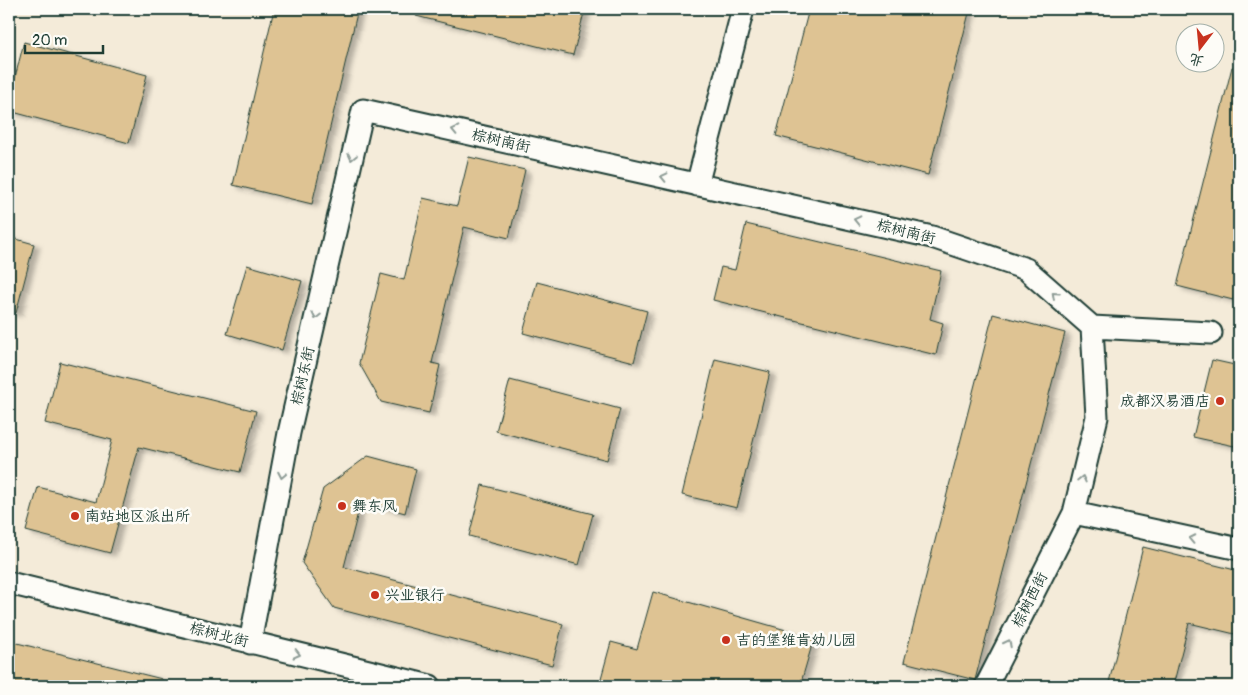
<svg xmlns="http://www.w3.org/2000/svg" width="1248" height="695" viewBox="0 0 1248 695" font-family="Pangolin,'LXGW WenKai TC',sans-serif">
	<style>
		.building { fill: #dec393; stroke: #1f3d34; filter: url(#shadow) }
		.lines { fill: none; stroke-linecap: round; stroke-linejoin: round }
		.minor-casing { stroke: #1f3d34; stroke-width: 25 }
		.minor { stroke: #fdfcf7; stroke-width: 21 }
		.oneway { stroke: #8e9c96 }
		.poi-dot { fill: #c8321e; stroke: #fdfcf7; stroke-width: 2 }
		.labels { text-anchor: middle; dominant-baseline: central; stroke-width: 5; stroke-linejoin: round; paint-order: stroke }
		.street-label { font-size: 15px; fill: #1f3d34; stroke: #fdfcf7 }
		.poi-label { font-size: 15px; fill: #1f3d34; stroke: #fdfcf7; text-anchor: start }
	</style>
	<defs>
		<filter id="shadow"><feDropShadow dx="5.5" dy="3" stdDeviation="2.5" flood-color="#0004"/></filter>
	</defs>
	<rect width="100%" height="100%" fill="#f4ebd9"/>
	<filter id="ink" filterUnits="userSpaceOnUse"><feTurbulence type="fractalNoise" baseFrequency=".02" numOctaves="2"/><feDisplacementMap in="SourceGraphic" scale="10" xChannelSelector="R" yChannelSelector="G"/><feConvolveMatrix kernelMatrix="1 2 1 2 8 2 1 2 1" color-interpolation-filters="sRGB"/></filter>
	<g filter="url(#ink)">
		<!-- building -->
		<path class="building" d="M274,9H358L312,204L233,185Z
			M417,9H585L573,55L416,16Z
			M809,9H970L928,175L776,136Z
			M24,42L147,75L129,143L9,111V101Z
			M1232,67L1239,68V276L1233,300L1177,286Z
			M469,157L525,170L509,238L464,227L432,363L440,365L429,413L381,402L359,363L381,274L404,280L423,198L457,206Z
			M746,224L941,271L930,319L943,323L936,355L713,300L721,267L735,270Z
			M9,237L34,244L16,313L9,312Z
			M247,265L302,281L282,350L227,334Z
			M537,282L647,311L634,362L523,333Z
			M993,314L1065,333L975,680L904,662Z
			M715,359L770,372L737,508L682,495Z
			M1212,360L1239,366V447L1193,437Z
			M60,362L256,411L240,472L139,447L110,553L26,531L38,487L96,502L112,440L45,423Z
			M510,380L620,409L607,460L496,431Z
			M368,456L416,469L405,513L361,501L344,567L563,624L552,665L334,608L302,563L323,489Z
			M482,485L593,514L579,565L469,536Z
			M1143,547L1239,571V635L1189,623L1173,686H1108Z
			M653,592L814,638L800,686H614L600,682L611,642L637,649Z
			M9,641L162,679L161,686H9Z"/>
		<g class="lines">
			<!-- minor casing -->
			<g class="minor-casing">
				<path id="minor" d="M697,185L743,9
					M1092,327L1211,333
					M1074,513L1239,549
					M9,583L430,686
					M250,643L289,433L363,110L932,237L1026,269L1092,327
					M986,686L1074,513L1097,417L1092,327"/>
			</g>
			<!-- minor -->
			<use href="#minor" class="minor"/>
		</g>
		<!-- one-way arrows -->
		<defs><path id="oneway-chevron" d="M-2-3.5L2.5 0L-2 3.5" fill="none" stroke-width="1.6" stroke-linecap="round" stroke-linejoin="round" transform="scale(1.25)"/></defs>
		<g class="oneway">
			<use href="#oneway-chevron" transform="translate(455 130) rotate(-167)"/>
			<use href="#oneway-chevron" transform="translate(352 157) rotate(103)"/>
			<use href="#oneway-chevron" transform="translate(664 177) rotate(-167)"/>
			<use href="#oneway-chevron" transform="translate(857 220) rotate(-167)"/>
			<use href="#oneway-chevron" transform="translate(1055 295) rotate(-138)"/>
			<use href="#oneway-chevron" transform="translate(316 316) rotate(103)"/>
			<use href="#oneway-chevron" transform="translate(282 475) rotate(101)"/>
			<use href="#oneway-chevron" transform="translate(1082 479) rotate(-77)"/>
			<use href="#oneway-chevron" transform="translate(1192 539) rotate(-168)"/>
			<use href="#oneway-chevron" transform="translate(1008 643) rotate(-63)"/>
			<use href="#oneway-chevron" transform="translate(297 654) rotate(14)"/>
		</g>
	</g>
	<!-- markers -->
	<g class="poi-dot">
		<circle cx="1220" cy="401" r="5"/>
		<circle cx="342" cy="506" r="5"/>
		<circle cx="75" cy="516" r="5"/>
		<circle cx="375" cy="595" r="5"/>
		<circle cx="726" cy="640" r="5"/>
	</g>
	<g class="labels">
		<!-- street labels -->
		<g class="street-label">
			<text transform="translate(501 141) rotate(13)">棕树南街</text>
			<text transform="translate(906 232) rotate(14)">棕树南街</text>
			<text transform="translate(303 376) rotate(-77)">棕树东街</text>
			<text transform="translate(1030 600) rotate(-63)">棕树西街</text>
			<text transform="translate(219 635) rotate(14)">棕树北街</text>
		</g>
		<!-- poi labels -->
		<g class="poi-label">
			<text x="1210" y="401" text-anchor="end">成都汉易酒店</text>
			<text x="352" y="506">舞东风</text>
			<text x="85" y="516">南站地区派出所</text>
			<text x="385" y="595">兴业银行</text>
			<text x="736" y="640">吉的堡维肯幼儿园</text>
		</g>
	</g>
	<!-- margin -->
	<rect width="1248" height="695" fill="none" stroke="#fdfcf7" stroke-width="30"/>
	<rect x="15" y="15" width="1218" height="665" fill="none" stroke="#1f3d34" stroke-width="2" filter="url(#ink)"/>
	<!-- north arrow -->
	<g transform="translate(1200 48) rotate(196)"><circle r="24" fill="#fdfcf7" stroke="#a4b0a9"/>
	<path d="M0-4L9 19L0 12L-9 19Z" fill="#c8321e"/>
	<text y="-8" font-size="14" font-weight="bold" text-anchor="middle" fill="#1f3d34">北</text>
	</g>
	<!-- scale -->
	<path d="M25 45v8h78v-8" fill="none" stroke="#1f3d34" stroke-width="2.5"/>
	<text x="32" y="45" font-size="15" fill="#1f3d34" stroke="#fdfcf7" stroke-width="4" paint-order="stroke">20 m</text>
</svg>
